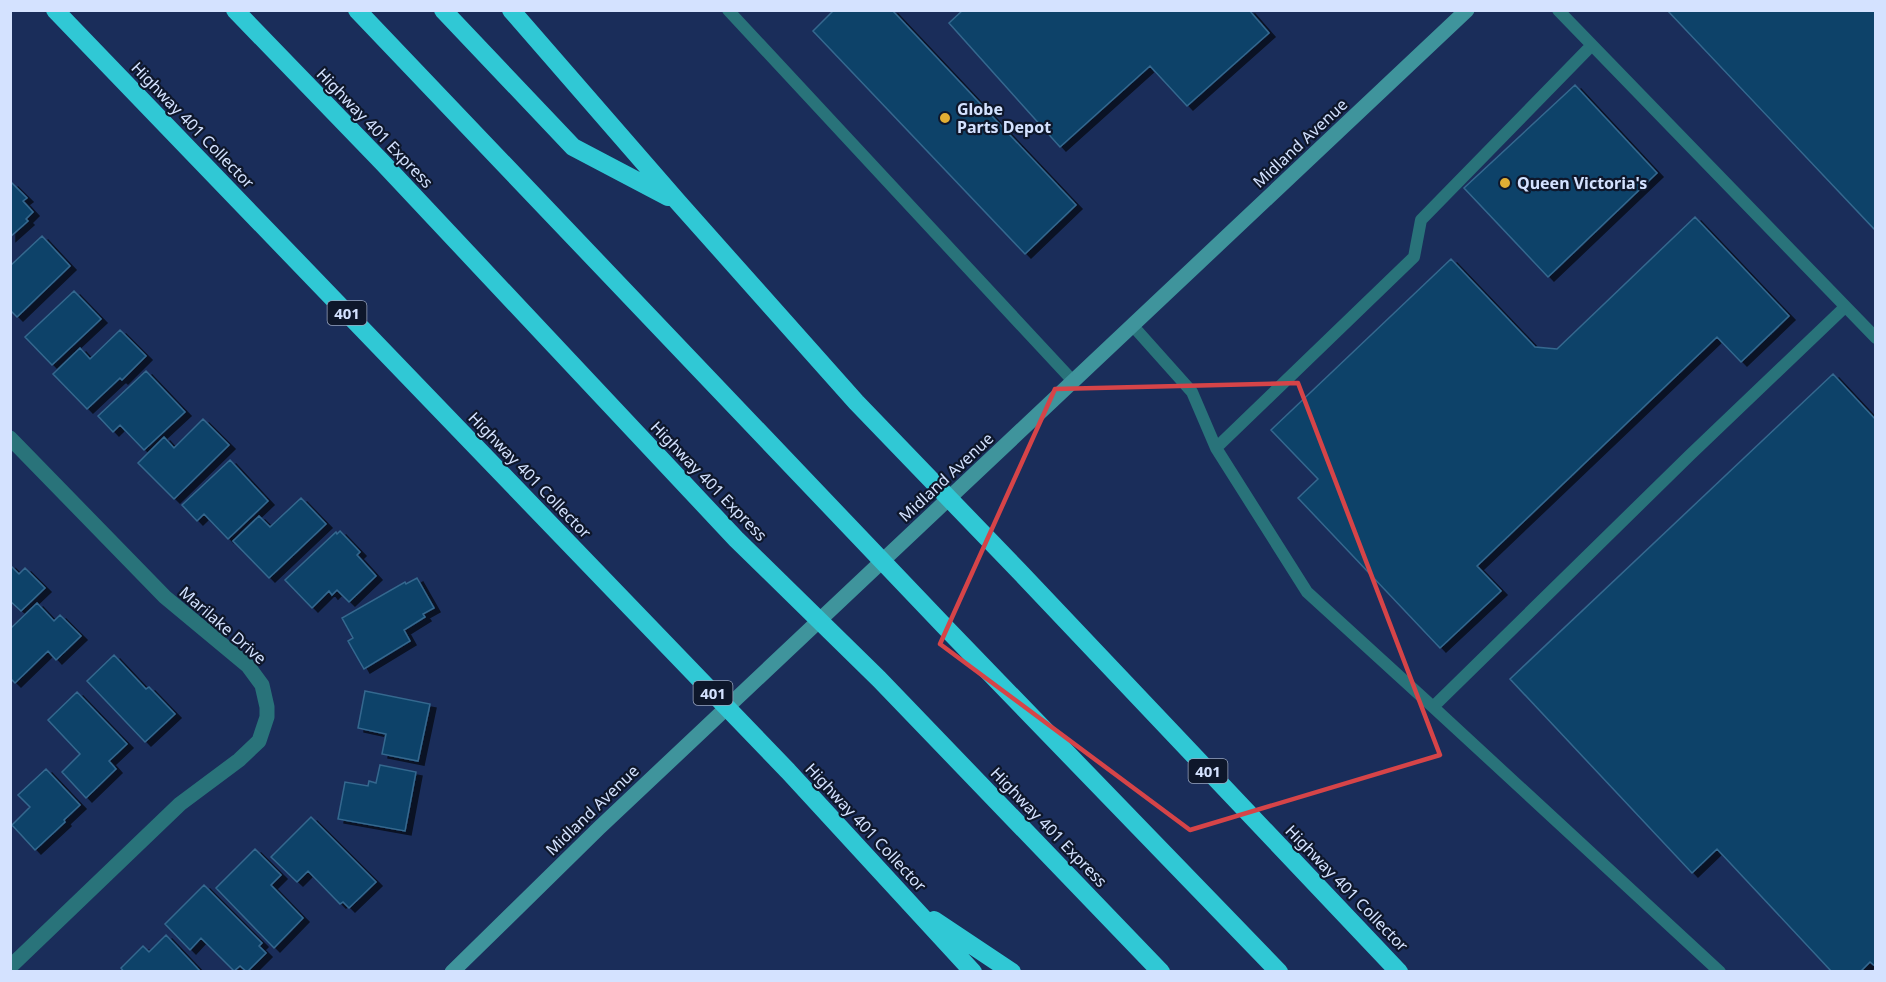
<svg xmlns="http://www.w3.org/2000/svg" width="1886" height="982" viewBox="0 0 1886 982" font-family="'Noto Sans',sans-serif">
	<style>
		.building { fill: #0b4369; stroke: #35688f; stroke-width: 1.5; filter: url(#shadow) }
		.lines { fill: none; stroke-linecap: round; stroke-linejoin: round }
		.lane { stroke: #29737a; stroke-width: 12 }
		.street { stroke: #29737a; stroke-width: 15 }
		.secondary { stroke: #3f949c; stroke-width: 15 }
		.highway { stroke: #30c8d5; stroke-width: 18 }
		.marked { fill: none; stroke: #d64448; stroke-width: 4.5; stroke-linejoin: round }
		.poi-dot { fill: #e2af34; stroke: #0e172b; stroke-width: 2 }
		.labels { text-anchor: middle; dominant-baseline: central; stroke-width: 4.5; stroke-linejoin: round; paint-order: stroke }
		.shield { fill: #0e172b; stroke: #99a5bf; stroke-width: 1.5 }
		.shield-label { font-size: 15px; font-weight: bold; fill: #d4e2ff }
		.poi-label { font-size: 16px; font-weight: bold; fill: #d4e2ff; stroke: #0e172b; text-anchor: start }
		.street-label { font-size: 16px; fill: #d4e2ff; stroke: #0e172b }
	</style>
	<defs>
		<filter id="shadow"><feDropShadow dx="6" dy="4" stdDeviation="0" flood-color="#0009"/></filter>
	</defs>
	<rect width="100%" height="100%" fill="#1a2d5a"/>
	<!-- building -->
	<path class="building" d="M834,10H892L1076,205L1025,254L813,31Z
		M963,10H1249L1269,33L1187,106L1150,66L1060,147L949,23Z
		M1667,10H1876V231Z
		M1575,85L1657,173L1548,277L1464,188Z
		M12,183L27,198L23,201L33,212L26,219L28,221L10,237V185Z
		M1695,217L1789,316L1741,362L1717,337L1477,566L1501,591L1440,648L1298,498L1318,479L1271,430L1451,259L1535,347L1557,349Z
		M42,236L70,266L17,317L10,310V266Z
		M74,291L101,319L52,365L25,337Z
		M120,330L146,356L122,380L120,378L87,409L53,374L80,348L90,359Z
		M146,371L185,412L144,450L120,425L113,432L98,416Z
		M1833,374L1876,420V967L1870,962L1860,972H1832L1717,849L1692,873L1510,679Z
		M203,419L229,445L174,499L138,463L164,437L174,448Z
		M230,460L268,501L228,539L204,514L197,521L182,505Z
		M301,498L326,524L269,578L233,541L259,516L270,527Z
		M340,531L360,552L357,555L376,576L349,602L337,590L332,595L329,591L312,608L285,580L336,532L337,534Z
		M10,565L19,574L25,568L45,588L21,611L10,601Z
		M417,578L434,608L423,614L425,617L404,630L410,641L364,669L348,641L353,638L342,618L405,582L406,584Z
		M37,603L54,621L60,615L81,636L56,660L48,651L15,683L10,678V629Z
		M114,655L146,689L149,687L175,714L145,742L87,681Z
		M365,691L430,704L418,761L382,754L386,734L358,728Z
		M77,692L127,744L109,761L116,769L86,798L62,772L80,754L48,720Z
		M380,765L416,772L405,831L338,819L345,782L368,786L369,781L376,783Z
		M46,769L80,805L64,820L65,822L35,850L12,825L30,807L18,795Z
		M311,817L376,882L349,908L343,902L340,904L308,871L297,882L271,857Z
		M255,849L281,875L271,885L303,918L274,948L216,888Z
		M204,885L262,943L259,946L266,953L247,972L240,966L234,971L201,938L190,950L165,924Z
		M166,935L201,972H124L121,968L143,946L149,952Z"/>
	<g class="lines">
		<!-- lane -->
		<path class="lane" d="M728,10L1073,381
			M1558,10L1876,338
			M1133,326L1192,392L1216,448L1307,592L1433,707
			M1216,448L1414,257L1421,220L1592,45
			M1720,972L1433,707L1690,455L1845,307"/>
		<!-- street -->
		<path class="street" d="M10,438L165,597L248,666L262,685L267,707V717L259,741L239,760L180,804L10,967"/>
		<!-- secondary -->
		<path class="secondary" d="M452,972L599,828L1467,10"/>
		<!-- highway -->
		<path class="highway" d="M55,10L788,771L973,972
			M235,10L382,162L736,539L879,679L1161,972
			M357,10L948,630L1279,972
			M443,10L573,147L668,197
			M511,10L678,202L856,402L1018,570L1399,972
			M934,920L1012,972"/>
	</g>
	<!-- marked area -->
	<path class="marked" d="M1298,383L1440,755L1190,830L940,644L1055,389Z"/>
	<!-- markers -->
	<g class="poi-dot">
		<circle cx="945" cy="118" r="6"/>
		<circle cx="1505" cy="183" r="6"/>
	</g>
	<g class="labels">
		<!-- shield labels -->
		<g class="shield">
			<rect x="327.5" y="301" width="39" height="24" rx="4.5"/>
			<rect x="693.5" y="681" width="39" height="24" rx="4.5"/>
			<rect x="1188.5" y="759" width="39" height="24" rx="4.5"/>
		</g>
		<g class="shield-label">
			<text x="347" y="313">401</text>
			<text x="713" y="693">401</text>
			<text x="1208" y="771">401</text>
		</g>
		<!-- poi labels -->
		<g class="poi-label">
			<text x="957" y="109">Globe<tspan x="957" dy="18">Parts Depot</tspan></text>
			<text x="1517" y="183">Queen Victoria's</text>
		</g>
		<!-- street labels -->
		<g class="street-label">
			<text transform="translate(193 125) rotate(46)">Highway 401 Collector</text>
			<text transform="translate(375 128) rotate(46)">Highway 401 Express</text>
			<text transform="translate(1300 143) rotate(-43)">Midland Avenue</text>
			<text transform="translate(530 475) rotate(46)">Highway 401 Collector</text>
			<text transform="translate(946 477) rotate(-43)">Midland Avenue</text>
			<text transform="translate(709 481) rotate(46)">Highway 401 Express</text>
			<text transform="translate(223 625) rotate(41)">Marilake Drive</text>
			<text transform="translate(592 810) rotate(-44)">Midland Avenue</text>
			<text transform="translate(866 827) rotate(47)">Highway 401 Collector</text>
			<text transform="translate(1049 827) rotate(46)">Highway 401 Express</text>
			<text transform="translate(1347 888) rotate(46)">Highway 401 Collector</text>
		</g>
	</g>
	<!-- border -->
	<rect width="1886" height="982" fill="none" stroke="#d4e2ff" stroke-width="24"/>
</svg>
